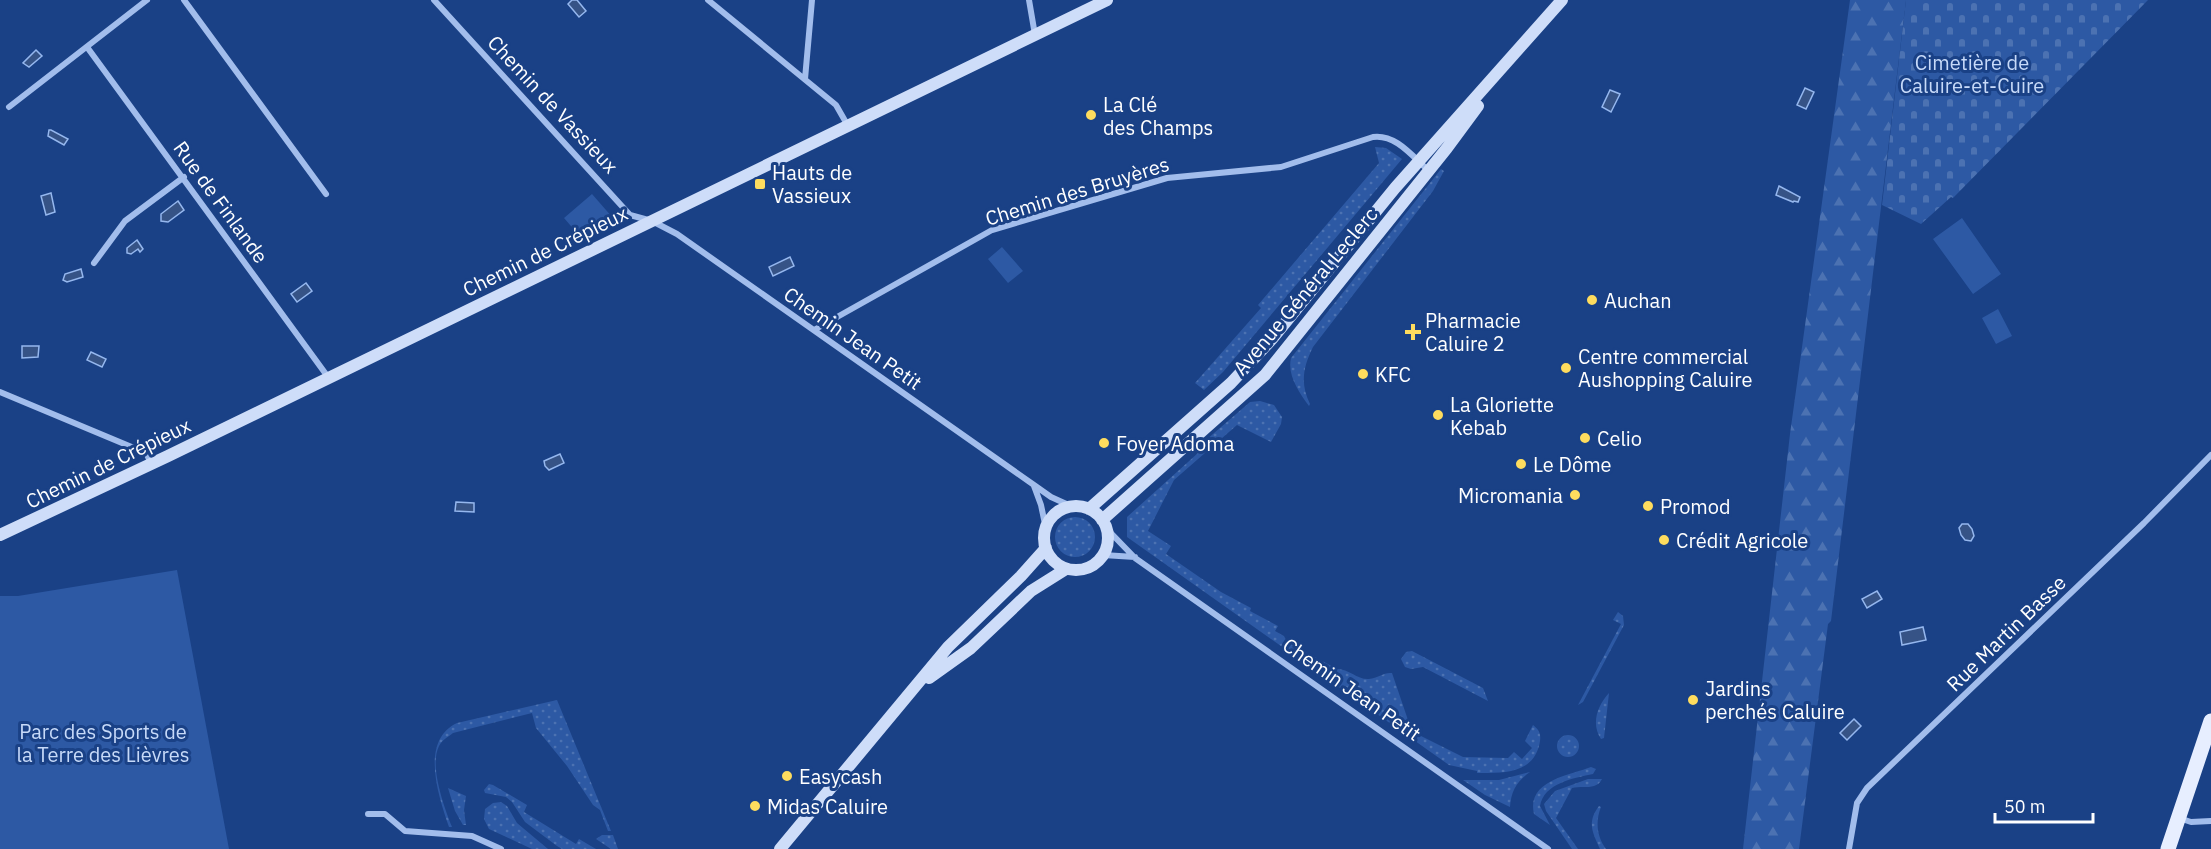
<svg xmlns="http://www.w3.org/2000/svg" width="2211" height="849" viewBox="0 0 2211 849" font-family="'IBM Plex Sans',sans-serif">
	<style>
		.grass { fill: url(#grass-dots) }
		.forest { fill: url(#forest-firs) }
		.cemetery { fill: url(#cemetery-stones) }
		.park { fill: #2d59a4 }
		.water { fill: #365386; stroke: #95b7ee; stroke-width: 1.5 }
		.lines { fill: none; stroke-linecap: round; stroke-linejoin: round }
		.street { stroke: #a2bdec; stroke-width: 6 }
		.secondary { stroke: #ceddf9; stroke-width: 12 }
		.primary { stroke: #e7eeff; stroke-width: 15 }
		.poi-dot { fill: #fedc5e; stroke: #1a4186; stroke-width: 2 }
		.labels { text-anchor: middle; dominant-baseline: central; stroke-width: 6; stroke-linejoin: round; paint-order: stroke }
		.park-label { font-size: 20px; fill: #c7daf9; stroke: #1a4186 }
		.street-label { font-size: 20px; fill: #fff; stroke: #1a4186 }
		.poi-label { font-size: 20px; fill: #fff; stroke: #1a4186; text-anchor: start }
	</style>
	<defs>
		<pattern id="grass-dots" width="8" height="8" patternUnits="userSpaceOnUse" patternTransform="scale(1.5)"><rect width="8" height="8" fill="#2d59a4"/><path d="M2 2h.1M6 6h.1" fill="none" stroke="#4c72b2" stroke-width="1.8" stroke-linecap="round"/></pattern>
		<pattern id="forest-firs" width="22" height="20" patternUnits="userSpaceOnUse" patternTransform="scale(1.5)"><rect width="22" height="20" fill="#2d59a4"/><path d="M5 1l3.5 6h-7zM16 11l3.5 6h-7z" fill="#4c72b2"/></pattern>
		<pattern id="cemetery-stones" width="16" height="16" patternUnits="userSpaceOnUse" patternTransform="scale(1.5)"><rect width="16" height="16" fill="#2d59a4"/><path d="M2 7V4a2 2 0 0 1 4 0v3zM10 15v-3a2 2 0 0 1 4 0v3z" fill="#4c72b2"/></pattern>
	</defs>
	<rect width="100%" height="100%" fill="#1a4186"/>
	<!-- grass -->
	<path class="grass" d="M1375,147L1386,148L1402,159L1223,372L1204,390L1195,383L1261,308L1258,305L1379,163Z
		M1441,169L1444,171L1433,191L1313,347C1303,367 1300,384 1310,404L1309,406C1299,392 1287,375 1291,358Z
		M1260,401L1274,405L1282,417L1281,424L1271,442L1237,425L1174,480L1148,531L1171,546L1166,554L1221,592L1251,608L1250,611L1278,626L1275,631L1284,636L1287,642L1337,669C1349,669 1358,680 1369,679C1378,678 1384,672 1392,673L1409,723L1417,734L1463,757L1508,758L1514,752L1522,759L1532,748L1525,741L1533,725C1539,730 1541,733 1540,741C1535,774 1504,773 1477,773V771L1449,765L1127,537V517L1198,453L1206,440L1250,402Z
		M1055 537a20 20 0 1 1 40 0a20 20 0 1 1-40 0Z
		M1618,612L1623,616L1624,625L1583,702L1578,705L1621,624L1613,620Z
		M1412,651L1483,688L1488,701L1423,667L1411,669L1405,667L1401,659L1406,652Z
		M1609,693L1604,738L1601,739C1591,724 1597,706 1609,693Z
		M557,700L611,831H608L600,810L593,805L567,766L536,728L532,713L453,733C448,737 442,740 439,746C429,766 444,807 452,827H449C439,797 419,741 457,723Z
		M1557 746a11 11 0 1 1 22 0a11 11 0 1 1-22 0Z
		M1591,767L1596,769L1593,774C1574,778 1544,783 1540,806L1550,825L1534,814C1526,780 1571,775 1591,767Z
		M1530,772C1517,781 1511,791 1510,807L1485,795L1463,780H1499Z
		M1588,779H1602C1596,791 1583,785 1572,788L1556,818L1578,849H1572L1546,811L1544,804L1555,791Z
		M489,784L493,785L527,805L524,812L576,844L579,839L596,849H562L557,846L525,822L512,802L506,797L485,793L484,790Z
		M448,788L466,796L464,810L466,825H463L455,811Z
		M501,802L507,806L517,823L548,849H532L489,829L484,819L485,809L493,803Z
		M1599,806L1601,807C1595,822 1597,837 1606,849H1600C1592,832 1587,822 1599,806Z
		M602,835H613L618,849H611L596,839Z"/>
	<!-- forest -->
	<path class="forest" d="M1850,0H1906L1831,621L1828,624L1799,849H1743L1790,434Z"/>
	<!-- cemetery -->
	<path class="cemetery" d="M1906,0H2148L1953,198L1951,197L1921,224L1882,205Z"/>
	<!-- park -->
	<path class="park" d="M592,194L613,218L612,225L608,229L583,240L564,218Z
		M1962,218L2001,274L1973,294L1933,239Z
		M1002,247L1023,271L1008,283L988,259Z
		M1998,309L2012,336L1996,344L1982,318Z
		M177,570L229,849H0V596H18Z"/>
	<!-- water -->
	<path class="water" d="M572,0H577L586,11L579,17L568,4Z
		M36,50L42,56L29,67L23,63Z
		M1805,88L1814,92L1806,109L1797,105Z
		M1610,90L1620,94L1611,112L1602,107Z
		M49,130H51L68,139L64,145L48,136Z
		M1779,186L1800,197L1798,202L1794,201L1793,202L1776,195Z
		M51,193L55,212L46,215L41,196Z
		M178,201L184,210L168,222L161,221V214Z
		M137,240L143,249L140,252L138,249L131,254L127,253V248Z
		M790,257L794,266L773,276L769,267Z
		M81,269L83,277L67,282L63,280L65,274Z
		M306,283L312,291L297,302L291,294Z
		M22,346H39L38,357L22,358Z
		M91,352L106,359L102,367L87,360Z
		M560,454L564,463L549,470L545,466L544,461Z
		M456,502L474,503V512L455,511Z
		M1962,524H1968L1972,529L1974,536L1971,541L1965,540L1961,535L1959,528Z
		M1877,591L1882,599L1867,608L1862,599Z
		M1923,627L1926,640L1902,645L1900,632Z
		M1854,719L1861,726L1847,740L1840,733Z"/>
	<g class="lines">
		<!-- street -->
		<path class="street" d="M184,0L326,194
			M434,0L630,215L652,221L677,234L1034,485L1051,497L1073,507
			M708,0L836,105L848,126
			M1029,0L1035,35
			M87,47L328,377
			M805,79L812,0
			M9,107L147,0
			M94,263L125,221L184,177
			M814,330L992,230L1167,178L1281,167L1373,137C1396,134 1412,156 1429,171
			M0,392L146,453L151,463
			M1034,486L1041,505L1046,529
			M1106,528L1135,558L1548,849
			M1103,555L1135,557
			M368,814H385L405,831L472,836L501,849
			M2179,818L2191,822L2211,821
			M1849,849L1857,803L1867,788L2144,523L2211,455"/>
		<!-- secondary -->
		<path class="secondary" d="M1044 538a32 32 0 1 1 64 0a32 32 0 1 1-64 0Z
			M1089,509L1231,383L1272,339L1395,188L1562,0
			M1102,520L1265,375L1447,148L1478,106
			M0,535L168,456L1107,0
			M929,678L971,648L1031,591L1066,569
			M780,849L948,647L1021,576L1046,548"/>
		<!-- primary -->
		<path class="primary" d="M2168,849L2211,721"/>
	</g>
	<!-- markers -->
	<g class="poi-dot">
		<circle cx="1091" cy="115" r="6"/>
		<rect x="754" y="178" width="12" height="12" rx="3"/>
		<circle cx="1592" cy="300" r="6"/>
		<path d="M1410 323h6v6h6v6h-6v6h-6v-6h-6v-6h6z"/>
		<circle cx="1566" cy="368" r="6"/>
		<circle cx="1363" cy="374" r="6"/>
		<circle cx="1438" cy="415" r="6"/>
		<circle cx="1585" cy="438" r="6"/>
		<circle cx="1104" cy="443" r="6"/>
		<circle cx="1521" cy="464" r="6"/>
		<circle cx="1575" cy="495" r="6"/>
		<circle cx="1648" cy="506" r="6"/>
		<circle cx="1664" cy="540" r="6"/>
		<circle cx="1693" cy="700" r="6"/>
		<circle cx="787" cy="776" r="6"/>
		<circle cx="755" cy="806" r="6"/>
	</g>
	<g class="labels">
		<!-- park labels -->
		<g class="park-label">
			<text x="1972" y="62">Cimetière de<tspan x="1972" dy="23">Caluire-et-Cuire</tspan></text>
			<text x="103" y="731">Parc des Sports de<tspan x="103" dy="23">la Terre des Lièvres</tspan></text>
		</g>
		<!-- street labels -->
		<g class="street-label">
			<text transform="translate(553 104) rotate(47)">Chemin de Vassieux</text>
			<text transform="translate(1077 191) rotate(-17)">Chemin des Bruyères</text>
			<text transform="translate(221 202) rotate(54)">Rue de Finlande</text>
			<text transform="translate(545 251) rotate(-26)">Chemin de Crépieux</text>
			<text transform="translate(1305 291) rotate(-50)">Avenue Général Leclerc</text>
			<text transform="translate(853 338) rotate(35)">Chemin Jean Petit</text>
			<text transform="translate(108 463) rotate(-26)">Chemin de Crépieux</text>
			<text transform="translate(2006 633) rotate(-44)">Rue Martin Basse</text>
			<text transform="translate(1352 689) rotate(35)">Chemin Jean Petit</text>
		</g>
		<!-- poi labels -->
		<g class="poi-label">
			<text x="1103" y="104">La Clé<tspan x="1103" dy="23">des Champs</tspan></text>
			<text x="772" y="172">Hauts de<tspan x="772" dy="23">Vassieux</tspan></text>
			<text x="1604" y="300">Auchan</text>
			<text x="1425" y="320">Pharmacie<tspan x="1425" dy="23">Caluire 2</tspan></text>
			<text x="1578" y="356">Centre commercial<tspan x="1578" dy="23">Aushopping Caluire</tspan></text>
			<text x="1375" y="374">KFC</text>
			<text x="1450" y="404">La Gloriette<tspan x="1450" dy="23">Kebab</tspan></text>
			<text x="1597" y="438">Celio</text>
			<text x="1116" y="443">Foyer Adoma</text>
			<text x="1533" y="464">Le Dôme</text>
			<text x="1563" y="495" text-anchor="end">Micromania</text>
			<text x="1660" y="506">Promod</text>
			<text x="1676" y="540">Crédit Agricole</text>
			<text x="1705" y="688">Jardins<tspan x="1705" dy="23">perchés Caluire</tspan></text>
			<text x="799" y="776">Easycash</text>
			<text x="767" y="806">Midas Caluire</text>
		</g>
	</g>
	<!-- scale -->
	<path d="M1995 813v9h98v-9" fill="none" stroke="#ffffff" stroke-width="3"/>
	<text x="2004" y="813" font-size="18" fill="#ffffff" stroke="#1a4186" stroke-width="4.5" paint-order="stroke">50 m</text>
</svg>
